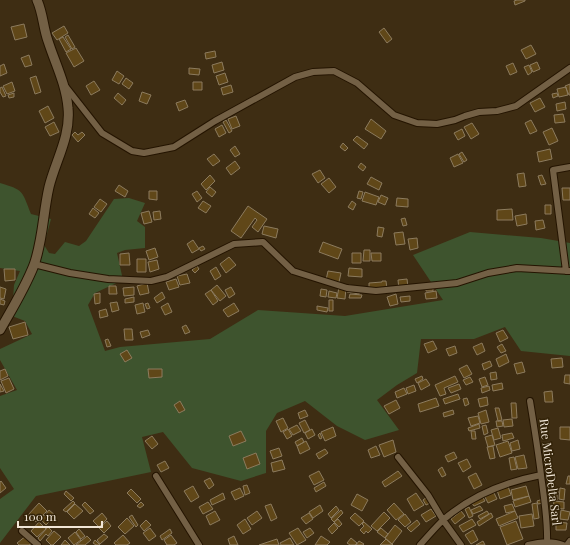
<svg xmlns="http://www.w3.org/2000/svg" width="570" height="545" viewBox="0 0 570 545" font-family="'Playfair Display',serif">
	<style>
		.green { fill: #3e542e }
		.building { fill: #604718; stroke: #8c7b5e }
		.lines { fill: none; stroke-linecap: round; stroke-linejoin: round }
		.street-casing { stroke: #241400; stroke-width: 8 }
		.secondary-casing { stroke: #241400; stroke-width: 11 }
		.street { stroke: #736045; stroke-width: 6 }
		.secondary { stroke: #736045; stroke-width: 9 }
		.labels { text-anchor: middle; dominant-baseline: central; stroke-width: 3; stroke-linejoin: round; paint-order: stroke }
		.street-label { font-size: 12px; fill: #f1e6d7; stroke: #332308 }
	</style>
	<rect width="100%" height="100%" fill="#3e2d13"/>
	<!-- green -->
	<path class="green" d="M0,183C24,190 22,191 31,214L51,219L44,245L49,253L55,254L65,242L79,246L86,241L114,199L129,198L145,203L137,221L145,227V248L125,250L117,253L123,280L95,293L88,305L105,351L120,347L210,339L258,310L345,316L443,300L413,255L470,232L541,238L570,243V356L521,351L505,327L474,339H421L417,373L397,385L377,400L399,430L365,440L337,426L305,401L277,413L266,431V473L241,481L192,468L163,432L142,437L151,472L36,496L0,543V499L14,489L0,468V396L17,390L0,360V349L32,334L25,321L12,316L14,285L20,271L0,268Z"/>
	<!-- building -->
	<path class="building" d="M517,0H525V1L515,5L514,1Z
		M24,24L27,37L15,40L11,27Z
		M64,26L68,33L57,40L52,33Z
		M384,28L392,39L387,43L379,32Z
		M68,35L75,47L72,49L65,37Z
		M63,37L71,49L66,52L59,39Z
		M531,45L536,54L526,59L521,50Z
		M76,48L84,61L74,67L66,53Z
		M215,51L216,57L206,59L205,53Z
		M29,55L32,65L25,67L21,58Z
		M222,62L224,70L214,73L212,65Z
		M537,62L540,69L533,72L530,65Z
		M513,63L517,72L510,75L506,66Z
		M4,64L7,73L0,76V66Z
		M529,65L532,72L528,75L524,67Z
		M189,68L200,69L199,75L189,74Z
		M117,71L124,76L119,84L112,80Z
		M225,73L228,82L219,85L216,76Z
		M36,76L41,92L35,94L30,78Z
		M126,78L133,83L129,89L122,84Z
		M94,81L100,90L91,95L86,86Z
		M12,82L15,91L7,94L3,86Z
		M193,82H202V90H193Z
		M570,84V95H569L565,86Z
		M231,85L233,92L223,95L221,88Z
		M2,87L6,96L3,97L0,92V88Z
		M566,87L568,95L559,97L557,89Z
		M142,92L151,95L147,104L139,101Z
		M14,93V97L9,98L8,95Z
		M118,93L126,100L122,105L114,98Z
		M557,93L558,96L553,98L552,94Z
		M540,98L545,107L535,112L530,103Z
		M185,100L188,107L179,111L176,103Z
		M565,102L566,109L557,111L556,104Z
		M48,106L54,118L45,123L39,111Z
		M563,114L565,122L555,123L554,115Z
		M236,116L240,126L232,129L228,119Z
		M371,119L386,131L381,139L365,129Z
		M226,120L232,131L229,133L223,122Z
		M531,120L537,131L530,134L525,123Z
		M54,122L59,132L50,136L45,127Z
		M472,123L479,134L471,139L464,127Z
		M222,125L226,133L219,137L215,129Z
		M552,128L558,141L549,145L543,132Z
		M462,129L465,136L458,140L454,133Z
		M75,132L78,135L82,132L85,135L78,142L72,135Z
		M357,136L368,144L364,149L353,140Z
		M343,143L348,148L345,151L340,147Z
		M235,146L240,154L235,157L230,150Z
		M550,149L552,159L539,162L537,152Z
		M462,152L467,160L464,162L459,154Z
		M214,154L220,161L213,166L207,159Z
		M458,154L463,163L454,167L450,158Z
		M235,161L240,168L231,175L226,168Z
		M361,163L366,167L363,171L358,167Z
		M320,170L325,178L318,183L312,174Z
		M524,173L526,186L519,187L517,174Z
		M210,175L215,181L206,190L201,184Z
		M542,175L546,184L541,185L538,176Z
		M371,177L382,183L379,190L367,184Z
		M329,178L336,187L329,193L321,184Z
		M119,185L128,191L125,197L115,191Z
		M210,187L216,192L212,197L206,192Z
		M562,188H570V200H563Z
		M149,191H157V200L149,199Z
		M197,191L202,198L197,202L192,194Z
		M359,191L363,192L361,199L357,198Z
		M365,192L379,197L376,205L362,201Z
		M381,195L388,198L385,205L378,202Z
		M397,198L408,199V207L396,206Z
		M100,199L107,204L101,212L94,207Z
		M203,201L211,206L206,213L198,208Z
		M352,201L356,204L353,210L348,207Z
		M545,205H551V214H545Z
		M248,206L267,219L258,232L252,227L257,220L255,218L241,238L231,231Z
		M93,208L99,213L95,218L89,214Z
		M512,209L513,220H497V210Z
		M149,211L152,222L144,224L141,213Z
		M160,211L161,219L154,220L153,212Z
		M526,214L527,224L517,226L515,216Z
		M405,218L407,225L403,226L401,219Z
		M543,220L545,228L536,230L535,221Z
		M264,226L278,229L276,238L262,234Z
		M378,227L384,228L382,237L377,236Z
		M403,232L405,244L396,245L394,233Z
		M417,238L418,248L410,250L408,239Z
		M193,240L199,249L192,253L187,244Z
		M323,242L342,249L338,259L319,252Z
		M203,246L205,249L201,251L199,248Z
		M155,248L158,257L149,260L146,251Z
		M364,250H370V261H363Z
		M129,253L130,265H120V254Z
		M352,253H361V263H352Z
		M371,253H381V261H372Z
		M229,257L236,265L226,273L220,264Z
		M137,259H146V272H137Z
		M157,260L159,269L150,272L148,262Z
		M197,266L199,269L195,273L192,270Z
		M216,267L221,276L215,280L210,271Z
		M349,268L362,269V277L348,276Z
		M4,269H15V280L5,281Z
		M328,271L341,273L339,282L326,280Z
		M187,274L190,283L180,285L177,276Z
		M176,279L179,287L169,290L166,282Z
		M407,279L408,288L399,290L398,280Z
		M382,281H386L387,289L369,290V283L382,282Z
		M147,283L149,293L140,295L137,286Z
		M217,285L226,296L220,301L211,290Z
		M349,285L360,287L359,294L347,292Z
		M109,286H116L117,294H109Z
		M426,286L433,287V291H426Z
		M0,287L6,289L4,299L0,298Z
		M134,287V295L124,296L123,288Z
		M231,287L235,294L229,298L225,290Z
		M339,287L346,288L345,299L337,298Z
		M321,289L327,290L326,297L320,296Z
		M211,290L218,301L213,305L205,294Z
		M329,291L337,293L336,298L328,297Z
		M436,291L437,298L426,299L425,293Z
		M162,292L165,298L157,303L154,298Z
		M100,293V303L95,304L94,294Z
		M350,294L362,295L361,298H349Z
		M396,294L398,304L390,306L387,297Z
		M410,296V301L401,302L400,297Z
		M134,297V302L125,303V299Z
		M0,299L5,301L4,305L0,304Z
		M329,300H333V311H329Z
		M117,302L119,310L112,312L110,303Z
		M143,303L145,312L137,314L135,305Z
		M148,303L150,308L147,309L145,304Z
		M168,303L172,312L165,315L161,307Z
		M234,303L239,311L228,317L223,310Z
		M317,306L328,308L327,312L317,310Z
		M106,309L108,316L100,318L99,311Z
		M25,322L28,335L13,339L9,327Z
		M186,325L190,332L185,334L182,327Z
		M124,329H132L133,340H125Z
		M148,330L150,335L142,338L140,332Z
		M503,330L508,338L500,342L496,333Z
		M108,339L111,346L107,347L105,340Z
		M433,341L437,349L428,353L424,344Z
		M482,343L485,351L477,355L473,347Z
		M502,344L506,351L501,353L497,347Z
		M455,346L457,353L449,356L446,349Z
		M127,350L132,358L125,362L120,354Z
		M506,354L509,362L499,367L496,359Z
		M562,358L563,367L552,368L551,359Z
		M490,361L492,366L484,370L482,364Z
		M522,362L525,372L517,374L514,364Z
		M467,365L472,374L464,378L459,369Z
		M5,369L8,376L0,380V371Z
		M148,369H162V377L149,378Z
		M496,372L497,379L491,380L490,373Z
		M565,375H570V384L564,383Z
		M422,376L423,379L417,383L415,379Z
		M455,376L458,382L444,388L446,394L440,396L435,385Z
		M470,377L473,382L466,385L463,380Z
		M485,377L488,385L482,387L479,379Z
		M9,378L14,389L6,393L1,381Z
		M426,379L430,385L421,390L418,383Z
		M502,383L503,389L493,391L492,385Z
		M0,384L4,391L0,392Z
		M459,384L461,389L451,393L448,388Z
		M414,385L416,391L408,394L406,388Z
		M489,386L490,390L482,393L481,388Z
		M404,388L407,394L397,398L395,392Z
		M552,391L553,402H545L544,392Z
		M458,394L460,399L445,404L443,399Z
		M487,397L488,405L480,407L478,399Z
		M436,398L439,406L420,412L418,404Z
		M467,398L469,404L465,406L463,399Z
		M396,400L400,408L389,414L384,406Z
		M180,401L185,410L179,413L174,405Z
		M511,403H516L517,418H512Z
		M495,408H499L502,420L498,421Z
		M305,410L308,416L300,419L298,413Z
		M453,410L454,414L444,417L443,413Z
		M486,410L489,422L481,424L478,413Z
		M478,416L480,423L471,426L468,418Z
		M283,418L288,428L281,432L276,421Z
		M512,419L513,426L504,427L503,420Z
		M305,420L310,430L304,433L299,423Z
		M496,421H502L503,426L497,427Z
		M479,424L480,428L469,431L468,428Z
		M297,425L301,431L293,435L289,429Z
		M486,425L488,433L484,435L482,426Z
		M333,427L336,436L325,441L321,432Z
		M560,427H570V440L560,439Z
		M498,428L501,438L494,440L491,430Z
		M288,429L292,436L287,439L283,432Z
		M312,429L315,435L308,439L305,433Z
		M241,431L246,441L233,446L229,436Z
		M471,431H475L476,439H472Z
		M320,433L322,438L320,439L318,435Z
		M512,433L514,438L503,441L502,435Z
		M492,435L495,445L488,447L485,437Z
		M152,436L158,444L152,449L145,441Z
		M302,438L304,442L297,446L295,442Z
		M393,440L396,452L384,457L379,445Z
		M518,440L520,449L512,451L510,443Z
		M306,441L310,449L300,454L297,446Z
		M508,441L512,453L500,457L496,445Z
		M376,446L380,455L371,458L368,450Z
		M493,446L495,458L490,459L487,447Z
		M279,448L282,456L273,459L270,451Z
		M325,449L328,453L319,459L316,454Z
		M454,452L457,458L448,462L445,456Z
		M256,453L260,464L247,469L243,458Z
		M524,455L527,468L518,469L515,457Z
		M514,457L517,469L511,470L509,458Z
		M467,459L471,467L463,472L458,463Z
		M282,460L285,469L273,472L271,463Z
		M165,461L169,468L161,472L157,465Z
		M442,467L446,475L442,477L438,470Z
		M319,471L324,480L314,485L309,476Z
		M398,471L402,476L385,487L382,482Z
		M476,473L482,485L474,489L468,477Z
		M568,476H570V484H566Z
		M210,478L214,485L209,489L204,481Z
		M1,481L6,488L0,493V482Z
		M324,482L326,486L316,492L314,488Z
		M247,485L250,493L245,495L243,486Z
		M193,486L199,497L191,502L184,491Z
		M508,486L511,495L500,499L497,490Z
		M526,486L529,496L513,500L511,490Z
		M240,488L244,496L235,500L231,492Z
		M558,488V493H549V489Z
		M560,488L565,489L564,500L559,499Z
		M131,489L141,499L137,503L127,493Z
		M66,491L74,498L71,501L64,494Z
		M493,491L497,499L488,503L484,495Z
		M223,493L225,499L212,505L210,500Z
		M416,493L424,505L414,511L407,499Z
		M357,494L368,500L362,511L351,505Z
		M549,495H557V500L549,499Z
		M482,496L485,501L474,506L471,502Z
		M529,496L531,502L515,507L513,501Z
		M427,497L430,503L426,505L423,500Z
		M543,499V503L538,504L537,501Z
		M73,501L75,503L66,512L63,510Z
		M554,501L564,502V509L553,508Z
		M85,502L94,511L90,514L82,505Z
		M141,502L144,505L140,508L137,506Z
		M208,502L213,509L203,514L199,507Z
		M39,503L47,511L36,522L28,515Z
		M394,503L404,514L396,520L387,510Z
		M537,503L539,518L534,519L532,504Z
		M75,504L83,511L74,519L67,512Z
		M271,504L277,518L271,521L265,506Z
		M512,504L515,511L506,513L504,506Z
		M320,505L323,511L313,518L309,512Z
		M336,506L339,510L331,518L328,514Z
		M480,506L483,510L473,514L471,510Z
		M469,507L473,516L469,518L465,509Z
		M431,509L436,516L426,522L421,515Z
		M49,510L56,516L51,521L45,515Z
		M341,510L343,513L334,522L331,519Z
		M561,510L570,512L568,520L560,519Z
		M215,511L220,520L210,525L206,516Z
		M257,511L262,518L252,525L247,518Z
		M461,511L465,516L455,524L451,519Z
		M487,511L489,514L480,519L478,516Z
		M515,511L518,518L499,526L496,519Z
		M384,512L390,518L377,531L371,526Z
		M102,513L107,519L99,527L93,521Z
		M309,513L313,519L306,524L301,518Z
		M355,513L364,521L359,526L350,518Z
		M491,513L493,517L479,526L477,522Z
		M405,514L411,522L405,527L398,520Z
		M532,514L534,526L521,528L519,516Z
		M44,515L50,521L46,525L40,519Z
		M132,515L138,525L136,527L129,517Z
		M127,518L134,526L125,534L118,527Z
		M245,519L251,529L243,534L237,525Z
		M338,519L342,524L339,527L334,522Z
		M472,519L476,525L463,532L459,526Z
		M146,520L151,525L144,531L140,526Z
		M417,520L420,524L411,532L407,528Z
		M107,521L111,526L104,533L99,528Z
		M516,521L523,539L507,545L500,527Z
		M39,522L46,529L37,537L31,531Z
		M364,522L372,529L368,533L366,531L364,534L360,530L364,526L362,524Z
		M556,522L567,523L566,530H556Z
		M334,523L338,528L332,534L328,529Z
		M395,525L402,531L392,544L385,538Z
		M48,527L52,531L48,536L46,534L40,541L38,538Z
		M150,528L156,536L149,541L143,533Z
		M298,528L306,540L297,545L289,533Z
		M310,528L314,533L307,538L303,532Z
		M381,528L388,534L385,538L377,532Z
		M79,529L85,536L81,539L76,532Z
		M170,529L172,533L162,540L160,536Z
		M473,530L478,540L471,544L465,535Z
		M54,531L61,537L53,545H51L46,540Z
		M75,532L81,540L74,545L68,538Z
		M104,534L108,537L100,544L97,540Z
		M123,535L130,543L127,545H116L114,543Z
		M171,535L177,543L174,545H167L164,540Z
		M26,536L32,543L29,545H19L17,543Z
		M87,536L91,540L85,545H76Z
		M234,536L238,545H230L228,539Z
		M321,536L330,542L327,545H315Z
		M290,538L294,545H281L280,543Z
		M351,538L357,543L355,545H350L347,543Z
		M277,539L279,545H259Z
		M386,539L393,545H380Z
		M65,540L70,545H61Z
		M95,540L100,545H96L93,543Z
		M359,541L364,544L363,545H356Z
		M483,541L485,545H476Z"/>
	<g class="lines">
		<!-- street casing -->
		<g class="street-casing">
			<path id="street" d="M66,87L102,133L132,151L144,153L174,147L215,121L295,77L313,72L334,71L357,83L394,115L417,123L437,124L455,120L465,116L479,112L497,111L516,106L570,68
				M34,264L70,273L108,279L151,281L167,277L234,244L263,242L293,271L347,288L376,291L457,283L488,273L517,268L570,271
				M566,271L553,170L570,167
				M530,401C534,426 538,450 541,475C544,498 548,521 547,545
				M398,457L428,495L443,520L461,545
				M156,476L199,545
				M22,531L38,545
				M420,545C427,537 435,528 443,520C471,496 505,482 541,475
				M528,545C539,542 553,541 563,545
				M567,545L570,541"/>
		</g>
		<!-- secondary casing -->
		<g class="secondary-casing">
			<path id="secondary" d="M0,330C12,309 25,288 34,265C43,240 43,213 49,187C55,162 71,136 68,108C66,84 55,63 48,41C43,27 43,13 37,0"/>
		</g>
		<!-- street -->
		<use href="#street" class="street"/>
		<!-- secondary -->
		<use href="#secondary" class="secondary"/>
	</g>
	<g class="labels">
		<!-- street labels -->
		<g class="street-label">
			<text transform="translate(551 472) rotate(83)">Rue MicroDelta Sarl</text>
		</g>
	</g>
	<!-- scale -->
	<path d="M18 521v6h84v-6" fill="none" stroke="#f1e6d7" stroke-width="2"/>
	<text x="24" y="521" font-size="12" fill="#f1e6d7" stroke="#332308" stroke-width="3" paint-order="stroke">100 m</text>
</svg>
